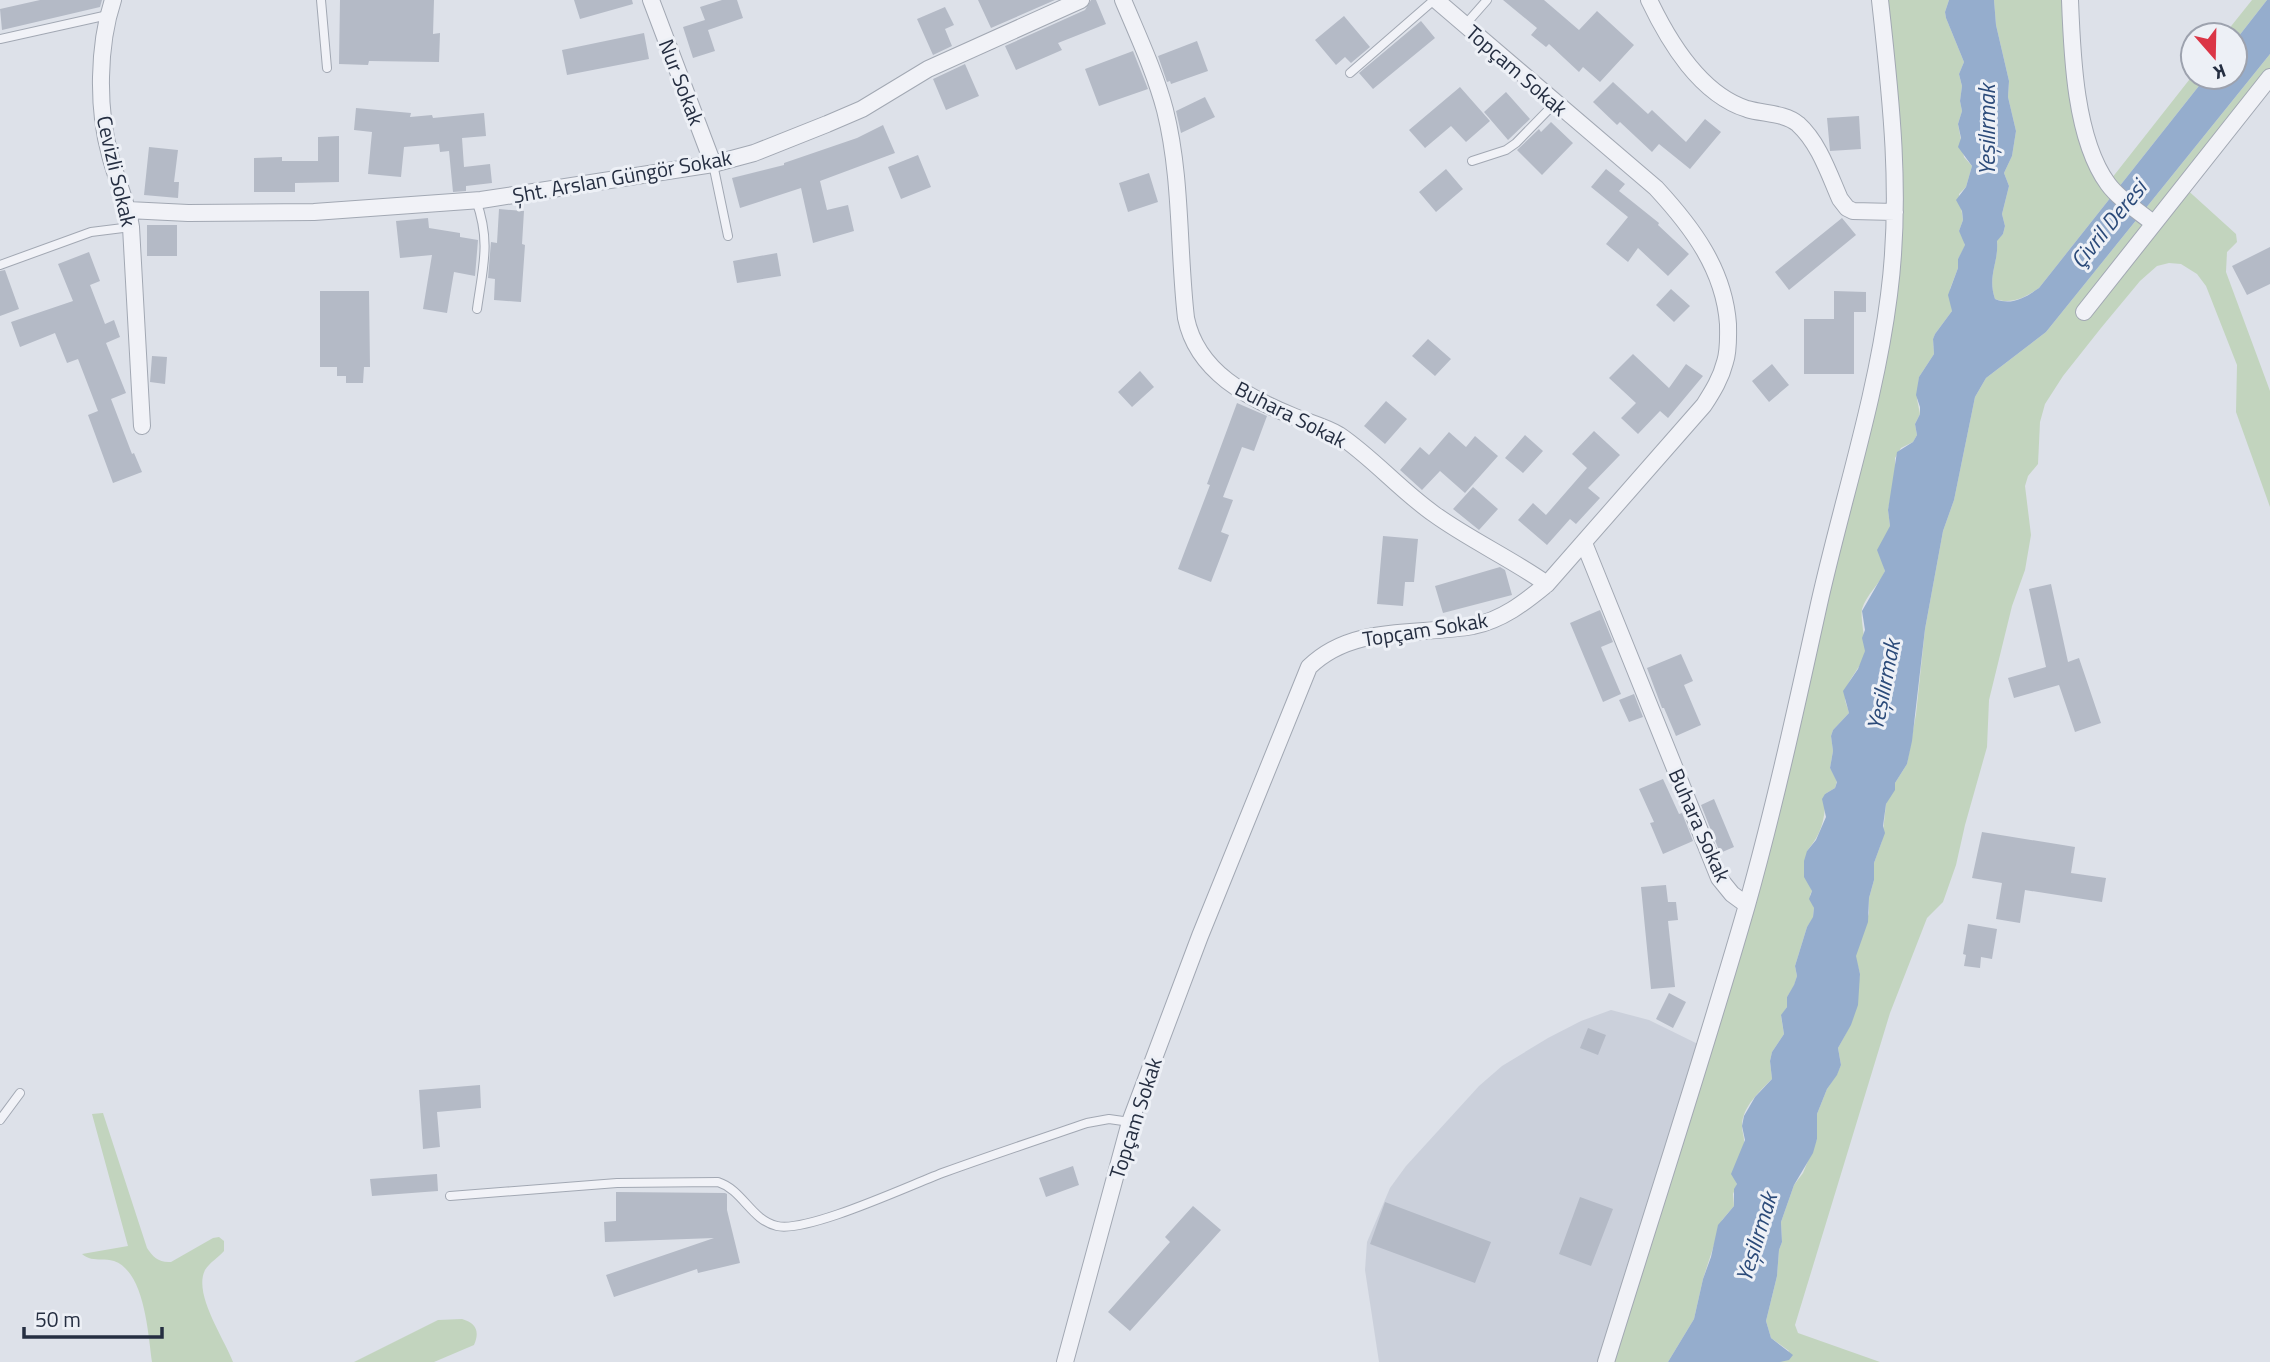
<svg xmlns="http://www.w3.org/2000/svg" width="2270" height="1362" viewBox="0 0 2270 1362" font-family="'Titillium Web',sans-serif">
	<style>
		.built { fill: #cbd0db }
		.green { fill: #c2d4be }
		.water { fill: #95adcd }
		.building { fill: #b4bac6 }
		.lines { fill: none; stroke-linecap: round; stroke-linejoin: round }
		.lane-casing { stroke: #a2a8b3; stroke-width: 10 }
		.street-casing { stroke: #a2a8b3; stroke-width: 18 }
		.lane { stroke: #f1f2f7; stroke-width: 8 }
		.street { stroke: #f1f2f7; stroke-width: 16 }
		.labels { text-anchor: middle; dominant-baseline: central; stroke-width: 6; stroke-linejoin: round; paint-order: stroke }
		.street-label { font-size: 21px; fill: #252e41; stroke: #edf0f6 }
		.water-label { font-size: 23px; font-style: italic; fill: #2b4a79; stroke: #edf0f6 }
	</style>
	<rect width="100%" height="100%" fill="#dde1e9"/>
	<!-- built -->
	<path class="built" d="M1611,1010L1649,1020L1704,1047L1606,1362H1379L1365,1270L1367,1242L1390,1188L1406,1166L1479,1086L1502,1066L1548,1038L1581,1021Z"/>
	<!-- green -->
	<path class="green" d="M1880,0H1949L1945,12L1946,18L1964,62L1959,74L1962,86L1960,101L1962,111L1958,124L1964,157L1972,166L1966,187L1959,194L1963,220L1959,231L1964,239L1965,246L1958,259V268L1950,289L1952,311L1935,334L1933,339L1934,354L1919,377L1917,399L1920,414L1915,424L1917,435L1913,442L1901,448L1895,458V476L1888,510L1890,526L1883,564L1885,571C1879,585 1866,595 1862,609C1860,618 1866,643 1865,652C1862,669 1844,681 1845,698C1845,703 1848,707 1849,713L1833,730L1831,736L1833,751L1830,768L1837,781L1835,788L1825,794C1826,817 1822,834 1807,851L1810,885L1812,891L1810,895L1814,908L1813,918L1807,927L1795,966L1797,976L1794,986L1787,997V1007L1781,1016L1784,1034L1772,1052L1770,1061L1772,1079C1760,1091 1742,1107 1742,1126C1742,1134 1746,1139 1743,1148C1738,1165 1729,1167 1737,1184L1733,1194L1734,1206L1722,1220L1703,1279L1694,1319L1668,1362H1606L1704,1047L1871,393L1895,212Z
		M1994,0H2070L2075,80L2108,183L2193,75V77H2206L2039,288C2026,297 2012,305 1995,299C1987,276 1999,262 1997,240L2003,234L2005,226L2002,214L2009,186L2004,173L2012,156L2016,131L2008,97L2009,81L1996,25Z
		M2252,0H2267L2235,41V35H2224Z
		M2270,54V77L2183,186L2236,234L2237,242L2227,252L2226,272L2270,391V507L2236,412L2237,365L2206,286L2197,274L2181,264L2169,263L2157,266L2140,281L2101,328L2063,376L2045,404L2040,422L2038,464L2028,476L2025,486L2031,535L2025,570L2012,606L1989,700L1987,747L1965,825L1956,865L1943,902L1927,918L1890,1013L1795,1325L1798,1333L1880,1362H1780L1789,1351L1771,1338L1766,1321L1777,1276L1779,1250L1782,1242L1781,1222L1794,1185L1803,1173L1817,1139V1114L1827,1089L1837,1074L1841,1065L1838,1048L1851,1024L1860,974L1855,956L1869,913V898L1874,880V863L1882,841L1886,804L1895,783L1907,764L1916,714L1925,629L1943,531L1954,500L1975,397L1986,378L2046,332Z
		M103,1113L147,1248C153,1257 159,1263 171,1262L213,1238L219,1237L224,1241V1251C218,1258 210,1262 205,1270C193,1294 224,1338 233,1362H152C148,1334 145,1272 114,1261C103,1257 92,1263 82,1254L128,1246L92,1114Z
		M462,1319C476,1323 480,1331 474,1345L434,1362H354L438,1320Z"/>
	<!-- water -->
	<path class="water" d="M1949,0H1994L1996,25L2009,81L2008,97L2016,131L2012,156L2004,173L2009,186L2002,214L2005,226L2003,234L1997,241C1999,262 1987,276 1995,299C2012,306 2026,297 2039,288L2206,77H2235V41L2267,0H2270V54L2046,332L1986,378L1975,397L1954,500L1943,531L1925,629L1912,741L1907,764L1895,783V790L1886,804L1883,826L1885,833L1874,863V880L1869,898L1868,922L1856,956L1860,974L1858,1005L1851,1025L1838,1048L1841,1065L1837,1075L1827,1089L1817,1114V1139L1813,1153L1794,1185L1781,1222L1782,1242L1779,1250L1777,1276L1766,1321L1771,1338L1793,1355L1789,1360L1780,1362H1668L1694,1319L1703,1279L1711,1257L1718,1225L1734,1206V1189L1737,1184L1731,1174L1745,1140L1742,1126L1744,1116L1755,1097L1772,1079L1770,1061L1772,1052L1784,1034L1781,1015L1787,1007V997L1794,985L1797,976L1795,966L1807,927L1813,917L1814,908L1809,899L1812,891L1804,877V861L1807,851L1816,840L1826,817L1822,799L1825,794L1835,788L1837,782L1830,768L1833,751L1831,736L1833,730L1849,713L1843,691L1858,669L1865,651L1862,638L1865,630L1862,611L1885,571L1877,550L1890,526L1888,510L1897,452L1913,442L1917,435L1915,424L1920,414V407L1916,395L1919,377L1934,354L1933,339L1935,334L1952,311L1948,295L1958,268V259L1965,245L1959,231L1963,220L1962,211L1956,200L1966,187L1972,166L1958,147L1961,138L1958,124L1962,111L1960,101L1962,86L1959,74L1964,62L1946,18L1945,12Z"/>
	<!-- building -->
	<path class="building" d="M40,0H102L100,7L2,30L0,9Z
		M340,0H434L433,34L440,33L439,62L369,61L368,65L339,64Z
		M574,0H632L633,4L580,19Z
		M722,0H737L743,18L708,30L715,51L693,58L683,27L705,20L700,7Z
		M978,0H1055L991,28Z
		M1091,0H1096L1106,24L1058,43L1062,50L1016,70L1005,46L1085,10Z
		M1503,0H1544L1579,30L1597,11L1634,45L1600,82L1583,67L1579,72L1549,44L1546,47L1531,35L1537,28Z
		M945,7L954,25L945,29L952,46L933,55L917,19Z
		M1344,16L1370,47L1351,63L1345,57L1336,65L1315,40Z
		M1421,21L1435,38L1373,89L1359,73Z
		M644,33L649,59L567,75L562,50Z
		M1197,41L1208,71L1171,84L1170,81L1167,82L1158,56Z
		M1133,51L1148,89L1099,106L1085,69Z
		M965,64L979,96L946,110L933,79Z
		M1613,82L1648,114L1652,110L1686,142L1705,119L1721,132L1690,169L1659,144L1652,152L1620,122L1617,125L1593,102Z
		M1460,87L1490,121L1466,142L1451,126L1425,148L1409,130Z
		M1506,92L1530,119L1508,140L1484,112Z
		M1205,97L1215,117L1181,133L1176,111Z
		M356,108L411,113L410,117L432,115L433,118L484,113L486,136L462,138L464,167L490,164L492,183L466,186V191L453,192L449,151L440,152L439,144L404,147L401,177L368,174L372,132L354,130Z
		M1859,116L1861,149L1830,151L1827,118Z
		M1551,122L1573,143L1542,175L1517,150L1539,129L1541,132Z
		M883,125L895,153L820,181L827,210L848,205L854,231L813,243L801,188L740,208L732,178L784,165V163L857,138Z
		M339,136V182L295,183V192H254V158L282,157V161H318V137Z
		M149,147L178,150L174,182H179L178,198L144,195Z
		M918,155L931,187L901,199L888,167Z
		M1446,169L1463,189L1436,212L1419,192Z
		M1606,169L1625,184L1619,191L1659,223L1658,225L1689,254L1668,276L1638,248L1628,262L1606,244L1628,217L1591,187Z
		M1149,173L1158,202L1128,212L1119,183Z
		M499,209L524,211L522,244L525,245L521,302L494,300L495,279L488,278L491,242L497,243Z
		M428,218L429,228L460,233V237L478,240L475,276L454,272L447,313L423,309L432,255L400,258L396,221Z
		M1842,218L1856,235L1789,290L1775,272Z
		M147,225H177V256H147Z
		M2270,247V284L2247,295L2232,266Z
		M89,252L100,281L90,285L105,324L114,320L120,337L106,343L126,393L111,399L132,454L134,453L142,472L113,483L88,415L98,411L78,359L67,363L55,333L20,347L11,322L73,301L58,264Z
		M777,253L781,276L737,283L733,261Z
		M5,270L19,309L0,316V271Z
		M1671,289L1690,306L1674,322L1656,305Z
		M320,291H369L370,367H364L363,383H346V376H337V367H320Z
		M1834,291L1866,292V312H1854V374H1804V319H1834Z
		M1428,339L1451,359L1435,376L1412,356Z
		M1633,354L1669,388L1686,364L1703,376L1668,418L1660,411L1638,434L1621,418L1636,403L1609,378Z
		M152,356L167,357L165,384L150,382Z
		M1772,364L1789,385L1769,402L1752,381Z
		M1140,371L1154,387L1132,407L1118,392Z
		M1386,401L1407,419L1385,444L1364,426Z
		M1237,403L1267,416L1254,451L1242,447L1223,497L1233,500L1221,532L1229,535L1211,582L1178,569L1210,485L1207,484Z
		M1594,431L1620,455L1588,488L1600,498L1576,524L1570,519L1547,545L1518,520L1533,503L1546,515L1587,468L1572,454Z
		M1449,432L1466,447L1475,436L1498,456L1465,493L1440,471L1422,490L1400,470L1420,447L1429,455Z
		M1525,435L1543,451L1523,473L1505,458Z
		M1473,487L1498,509L1479,530L1453,509Z
		M1383,536L1418,539L1414,582H1405L1403,606L1377,604Z
		M1500,567L1505,570L1512,595L1443,613L1435,586Z
		M2051,584L2068,662L2079,658L2101,723L2075,732L2059,685L2014,698L2008,678L2046,667L2029,589Z
		M1600,610L1613,642L1601,647L1621,694L1603,702L1570,623Z
		M1681,654L1693,681L1684,685L1701,725L1676,736L1664,708H1662L1647,668Z
		M1634,694L1643,717L1629,722L1619,700Z
		M1663,779L1679,814L1682,813L1693,841L1663,854L1650,823L1654,822L1639,789Z
		M1714,799L1734,847L1720,853L1701,805Z
		M1982,832L2075,847L2071,873L2106,878L2102,902L2025,890L2020,923L1996,919L2002,883L1972,878Z
		M1666,885L1668,902H1676L1678,920L1668,921L1675,987L1651,989L1641,887Z
		M1968,924L1997,929L1992,959L1981,957L1980,968L1964,966L1966,955L1963,954Z
		M1669,993L1686,1002L1673,1028L1656,1019Z
		M1588,1028L1606,1035L1598,1055L1580,1048Z
		M480,1085L481,1108L437,1112L440,1147L423,1149L419,1090Z
		M1073,1166L1079,1185L1046,1197L1039,1178Z
		M437,1174L438,1191L372,1196L370,1179Z
		M616,1192L725,1193L727,1194V1210L740,1263L698,1273L697,1269L614,1297L606,1275L714,1238L605,1242L604,1222L616,1221Z
		M1580,1197L1613,1209L1591,1266L1559,1254Z
		M1385,1202L1491,1242L1475,1283L1370,1244Z
		M1193,1206L1221,1230L1130,1331L1108,1312L1170,1242L1165,1237Z"/>
	<g class="lines">
		<!-- lane casing -->
		<g class="lane-casing">
			<path id="lane" d="M321,0L327,68
				M1465,25L1487,0
				M0,39L108,15
				M1350,73L1434,0
				M1472,161L1506,150L1516,143L1555,103
				M713,164L728,236
				M476,200C491,242 483,266 477,309
				M0,265L91,232L131,227
				M0,1120L20,1093
				M450,1196L617,1183L718,1182C743,1190 751,1220 777,1226C808,1233 910,1185 945,1172C992,1155 1040,1139 1087,1123L1109,1119L1130,1122"/>
		</g>
		<!-- street casing -->
		<g class="street-casing">
			<path id="street" d="M113,0C98,45 97,109 110,155C116,179 127,202 131,227L142,426
				M651,0L713,164
				M1123,0C1138,36 1155,72 1165,110C1182,178 1178,249 1186,318C1197,372 1248,398 1295,417C1310,423 1326,427 1339,435C1373,458 1400,490 1434,514C1470,540 1510,558 1547,584
				M1649,0C1669,42 1700,94 1747,109C1764,114 1785,113 1798,124C1819,143 1829,174 1840,199L1847,208L1853,211L1895,212
				M2070,0C2072,54 2075,139 2108,184C2119,199 2138,211 2153,223
				M128,210L188,213L314,212L481,200L713,164L754,153L827,124L862,109L928,69L1081,0
				M2084,312L2270,77
				M1584,543L1719,878L1732,894L1747,905
				M1065,1362L1130,1122L1200,936L1309,667C1353,624 1417,636 1473,626C1502,620 1524,603 1547,584L1704,405C1713,391 1721,378 1725,362C1729,350 1728,336 1728,324C1724,269 1692,227 1656,188L1436,0
				M1606,1362C1653,1210 1703,1058 1747,905C1775,805 1797,704 1819,604C1842,501 1876,399 1889,295C1902,196 1891,98 1880,0"/>
		</g>
		<!-- lane -->
		<use href="#lane" class="lane"/>
		<!-- street -->
		<use href="#street" class="street"/>
	</g>
	<g class="labels">
		<!-- street labels -->
		<g class="street-label">
			<text transform="translate(1517 70) rotate(41)">Topçam Sokak</text>
			<text transform="translate(682 82) rotate(69)">Nur Sokak</text>
			<text transform="translate(117 171) rotate(77)">Cevizli Sokak</text>
			<text transform="translate(622 176) rotate(-10)">Şht. Arslan Güngör Sokak</text>
			<text transform="translate(1291 414) rotate(27)">Buhara Sokak</text>
			<text transform="translate(1425 629) rotate(-9)">Topçam Sokak</text>
			<text transform="translate(1700 825) rotate(66)">Buhara Sokak</text>
			<text transform="translate(1135 1118) rotate(-72)">Topçam Sokak</text>
		</g>
		<!-- water labels -->
		<g class="water-label">
			<text transform="translate(1986 130) rotate(-90)">Yeşilırmak</text>
			<text transform="translate(2108 224) rotate(-51)">Çivril Deresi</text>
			<text transform="translate(1883 685) rotate(-79)">Yeşilırmak</text>
			<text transform="translate(1756 1237) rotate(-73)">Yeşilırmak</text>
		</g>
	</g>
	<!-- north arrow -->
	<g transform="translate(2214 56) rotate(160)"><circle r="33" fill="#edf0f6" stroke="#9da2ae" stroke-width="2"/>
	<path d="M0-5L12 26L0 18L-12 26Z" fill="#db3546"/>
	<text y="-10" font-size="19" font-weight="bold" text-anchor="middle" fill="#252e41">K</text>
	</g>
	<!-- scale -->
	<path d="M24 1327v10h138v-10" fill="none" stroke="#252e41" stroke-width="3.5"/>
	<text x="35" y="1327" font-size="21" fill="#252e41" stroke="#edf0f6" stroke-width="5" paint-order="stroke">50 m</text>
</svg>
